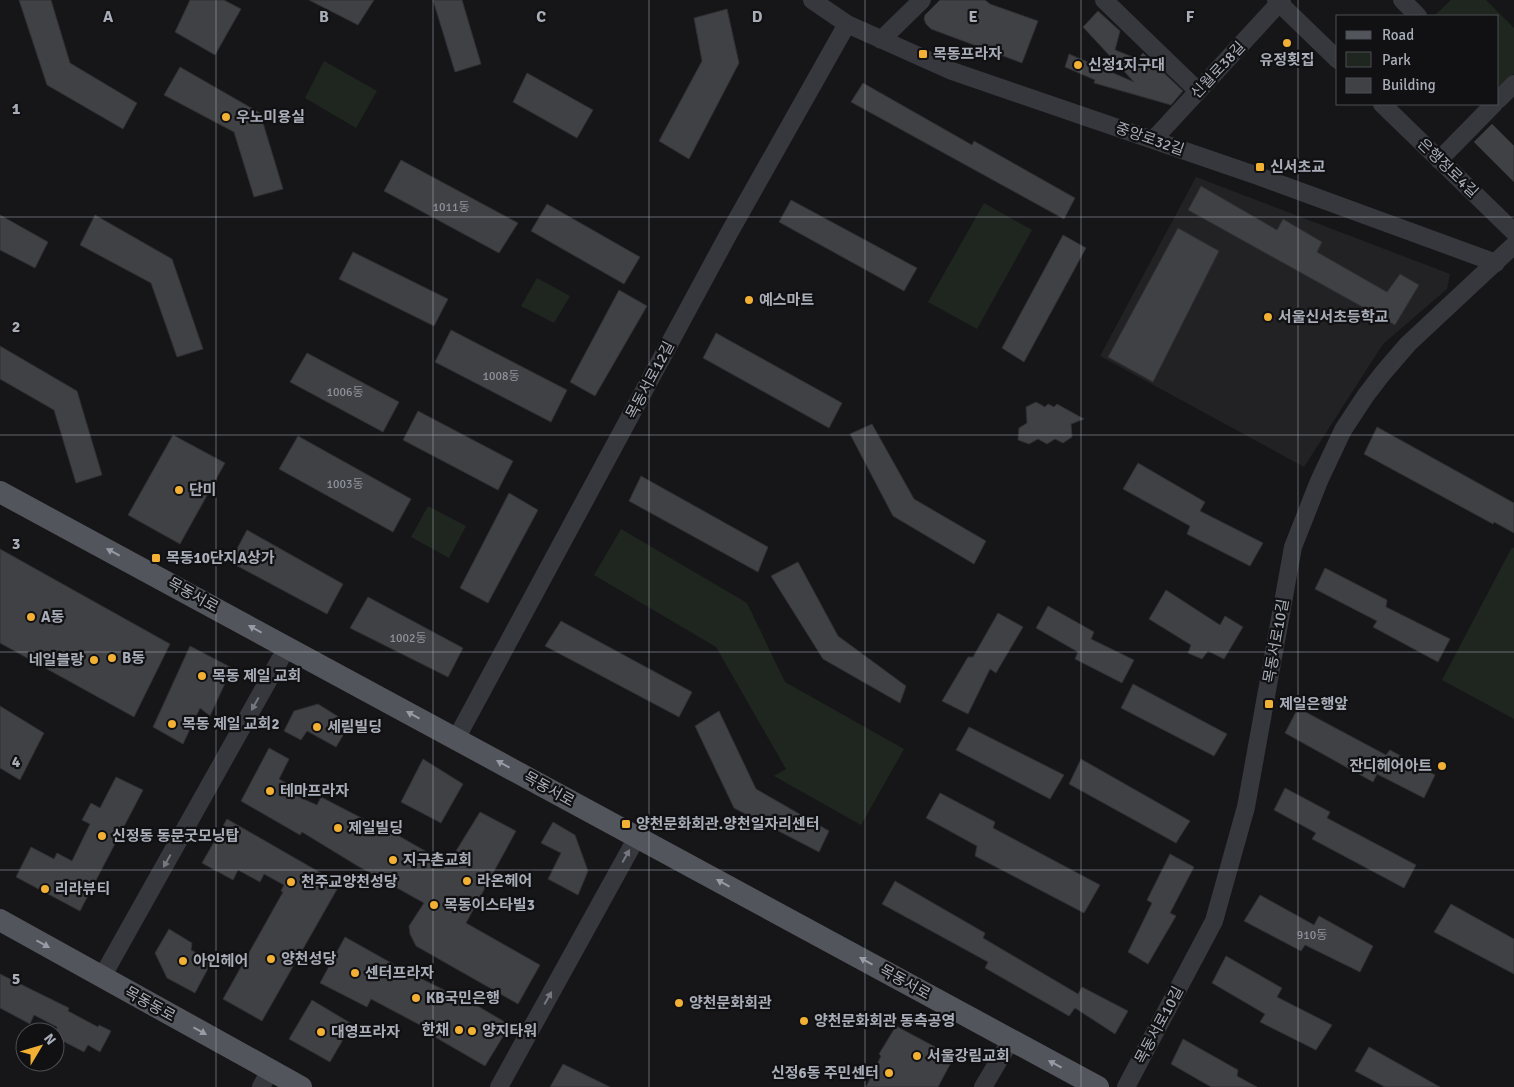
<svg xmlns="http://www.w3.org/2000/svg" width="1514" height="1087" viewBox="0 0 1514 1087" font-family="Signika,'Noto Sans KR',sans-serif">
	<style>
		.built { fill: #222225 }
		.green { fill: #1e261f }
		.building { fill: #404145; stroke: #303034 }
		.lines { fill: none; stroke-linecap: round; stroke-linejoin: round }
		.minor { stroke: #37383d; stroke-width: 18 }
		.major { stroke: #53555c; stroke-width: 22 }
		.oneway { fill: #979ba6 }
		.oneway2 { fill: #757881 }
		.grid { fill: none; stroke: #a8adb8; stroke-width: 1; stroke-opacity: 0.55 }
		.poi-dot { fill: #f2b134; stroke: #111113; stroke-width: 2 }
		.labels { text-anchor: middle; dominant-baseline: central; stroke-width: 4.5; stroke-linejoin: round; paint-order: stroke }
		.number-label { font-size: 12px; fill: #8e929b }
		.poi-label { font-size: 15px; font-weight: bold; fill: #a8adb8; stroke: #111113; text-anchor: start }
		.street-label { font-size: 15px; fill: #a8adb8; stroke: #111113 }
		.grid-label { font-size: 16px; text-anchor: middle; font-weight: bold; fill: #a8adb8; stroke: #111113; stroke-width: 4.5; stroke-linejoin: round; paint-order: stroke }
	</style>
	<rect width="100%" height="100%" fill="#161618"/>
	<!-- built -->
	<path class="built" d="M1196,177L1450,274L1447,289L1383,344L1304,467L1100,356Z"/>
	<!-- green -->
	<path class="green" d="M1451,0H1486L1514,28V74L1501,88L1498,85V16H1434Z
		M324,61L377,91L356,128L305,98Z
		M984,203L1032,230L977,329L928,302Z
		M537,278L570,296L554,323L521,306Z
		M428,506L466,526L449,558L411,537Z
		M621,529L747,603L785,682L904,749L861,825L774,776L786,769L716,647L594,575Z
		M1512,547L1514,548V719L1442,680Z"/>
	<!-- building -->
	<path class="building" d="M19,0H51L70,63L137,103L123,129L47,85Z
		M190,0H224L241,9L215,55L175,32Z
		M309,0H374L358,25Z
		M433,0H462L481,64L455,72Z
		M940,0H985L990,4L1038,21L1022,63L931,29L926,24L924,19L925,15Z
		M727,9L739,63L689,159L659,141L702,61L694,18Z
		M1098,11L1120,31L1115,50L1138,59L1143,53L1183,91L1171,105L1094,83L1095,80L1065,67L1069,54L1134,82L1083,27Z
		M180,67L260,113L283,189L254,197L234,132L164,95Z
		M527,73L593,110L577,138L513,102Z
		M863,83L972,145L974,141L1075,198L1064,219L851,102Z
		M1492,124L1514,146V182L1474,142Z
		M401,160L518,223L499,253L384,191Z
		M1201,186L1277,230L1283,219L1322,242L1317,252L1387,292L1400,274L1419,285L1395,325L1188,210Z
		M791,200L917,268L904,291L779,222Z
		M547,204L640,257L624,284L531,231Z
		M0,215L48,242L35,268L0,250Z
		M95,215L172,259L203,349L177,357L151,283L80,245Z
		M1178,228L1219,251L1153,382L1108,357Z
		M1063,235L1086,248L1024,362L1002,348Z
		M353,252L448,299L434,326L339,279Z
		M619,290L647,306L595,396L570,382Z
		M451,330L567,390L551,422L435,362Z
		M716,333L842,403L829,428L703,358Z
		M0,346L77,391L102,475L76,483L54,410L0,379Z
		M307,353L399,402L383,432L290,382Z
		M1036,402L1045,407L1048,404L1054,407L1057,404L1084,419L1071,424L1072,437L1063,443L1055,439L1047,444L1038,439L1029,444L1018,440L1019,428L1027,423L1026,407Z
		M418,411L513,461L498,490L403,440Z
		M872,424L914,499L986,541L974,564L893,516L850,434Z
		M1377,427L1514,503V533L1494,522L1493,524L1364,454Z
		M173,435L225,463L180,544L128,515Z
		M298,436L411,499L393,532L279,469Z
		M1138,463L1205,502L1200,511L1263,543L1250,566L1187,534L1190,526L1123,489Z
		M641,476L768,547L758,572L629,501Z
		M509,493L538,510L488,603L460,588Z
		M247,530L343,584L327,614L230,562Z
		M0,549L170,644L134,717L0,643Z
		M798,562L838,636L906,686L900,703L823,659L771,576Z
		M1325,568L1387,600L1386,607L1450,639L1438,662L1373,627L1377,621L1315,589Z
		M1166,590L1220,625L1225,616L1243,627L1224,659L1208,651L1202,659L1188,653L1191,645L1149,619Z
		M368,597L463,648L448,677L350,628Z
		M1048,606L1094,632L1091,639L1134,660L1122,683L1075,659L1078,652L1036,628Z
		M998,613L1023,627L996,673L990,669L968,714L942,701L968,657H973Z
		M561,621L692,692L679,717L545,646Z
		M190,646L232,668L210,716L200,708L183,744L153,727Z
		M1133,684L1227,734L1214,756L1121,708Z
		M318,704L350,724L336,747L307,731L301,740L284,731L294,711Z
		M0,706L44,733L20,780L0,768Z
		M1298,708L1386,755L1390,750L1435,775L1424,798L1377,774L1373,782L1285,733Z
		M719,711L756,789L829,831L819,852L734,808L695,726Z
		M969,727L1064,775L1050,799L956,750Z
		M269,748L289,759L279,779L295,788L292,794L317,805L321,797L377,826L378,824L448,864L480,812L516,831L466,923L540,965L518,1004L416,946L410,934L409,926L424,903L356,865L302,832L300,835L241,801Z
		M423,759L463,784L441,823L401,802Z
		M1081,759L1190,821L1176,843L1069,784Z
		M116,777L143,790L80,911L16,877L31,847L54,859L57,853L72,861L90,824L82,820L91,803L100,808Z
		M1285,788L1330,812L1327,818L1416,865L1404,888L1312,839L1316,833L1274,810Z
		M940,793L995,822L993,828L1100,885L1084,913L975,856L977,846L926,818Z
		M227,819L340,884L262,1021L223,999L283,892L281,891L284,885L264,874L260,882L238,870L233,880L202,863Z
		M553,822L575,835L588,871L578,895L548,879L561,853L541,843Z
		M1170,854L1194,867L1170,913L1176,916L1148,964L1128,952L1152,903L1147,900Z
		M895,881L985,933L983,938L1078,994L1082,987L1128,1011L1115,1034L1075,1008L1069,1016L985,968L988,962L882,904Z
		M1260,895L1314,925L1319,916L1373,946L1360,972L1305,945L1301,951L1244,921Z
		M1451,904L1514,939V974L1434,932Z
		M169,929L192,943L191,950L212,961L195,993L167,978L155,953Z
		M345,937L402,969L458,997L459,995L510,1025L485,1066L435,1037L437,1034L371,999L367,1007L320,983Z
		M1226,956L1282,988L1277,997L1332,1025L1316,1050L1260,1022L1265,1014L1212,983Z
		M0,974L69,1008L68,1011L98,1027L99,1025L111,1031L100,1052L88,1045L84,1052L55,1037L57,1027L34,1015L30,1024L0,1008Z
		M312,1000L352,1024L330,1062L289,1039Z
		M896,1026L954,1057L938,1087H866L881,1056L879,1054Z
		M1183,1039L1238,1070L1237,1076L1257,1087H1211L1171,1064Z
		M1369,1047L1440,1087H1385L1355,1071Z
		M563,1064L610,1087H550Z"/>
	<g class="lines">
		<!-- minor -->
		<path class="minor" d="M812,0L847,24L952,71L1258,176L1496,263
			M1104,0L1198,91
			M1276,0L1338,60
			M1402,0L1418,16
			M881,40L922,0
			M1498,100L1514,84
			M1382,104L1514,232
			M1153,140L1282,0
			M1439,160L1494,104
			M456,739L728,235L847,24
			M102,977L287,647
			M261,1087L270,1070
			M499,1087L637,837
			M983,1087L1011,1040
			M1126,1087L1214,921L1246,807L1293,547L1319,481L1343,430L1366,395L1383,373L1408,344L1514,245"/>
		<!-- major -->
		<path class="major" d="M0,492L1098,1087
			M0,920L301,1087"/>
	</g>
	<!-- one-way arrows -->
	<defs><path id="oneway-solid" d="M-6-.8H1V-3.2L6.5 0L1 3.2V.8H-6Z" transform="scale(1.25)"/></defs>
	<g class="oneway">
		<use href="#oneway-solid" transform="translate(113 552) rotate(-152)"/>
		<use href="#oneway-solid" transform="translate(255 629) rotate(-151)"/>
		<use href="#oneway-solid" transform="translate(413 715) rotate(-151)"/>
		<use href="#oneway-solid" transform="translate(503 764) rotate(-151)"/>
		<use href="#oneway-solid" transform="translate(723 883) rotate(-151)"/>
		<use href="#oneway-solid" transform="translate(43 944) rotate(29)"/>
		<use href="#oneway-solid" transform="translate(866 961) rotate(-151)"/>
		<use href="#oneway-solid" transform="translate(200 1031) rotate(29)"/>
		<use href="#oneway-solid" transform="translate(1055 1064) rotate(-152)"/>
	</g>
	<g class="oneway2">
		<use href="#oneway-solid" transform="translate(255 704) rotate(119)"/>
		<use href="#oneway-solid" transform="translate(626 856) rotate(-61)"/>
		<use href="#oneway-solid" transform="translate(167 861) rotate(119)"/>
		<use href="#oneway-solid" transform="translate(548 998) rotate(-61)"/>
	</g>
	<!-- grid -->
	<path class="grid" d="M216,0V1087M433,0V1087M649,0V1087M865,0V1087M1081,0V1087M1298,0V1087M0,217H1514M0,435H1514M0,652H1514M0,870H1514"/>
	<!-- markers -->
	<g class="poi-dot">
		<circle cx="1287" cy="43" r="5"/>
		<rect x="918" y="49" width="10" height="10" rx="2.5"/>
		<circle cx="1078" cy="65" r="5"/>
		<circle cx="226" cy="117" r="5"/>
		<rect x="1255" y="162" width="10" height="10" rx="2.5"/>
		<circle cx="749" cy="300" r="5"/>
		<circle cx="1268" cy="317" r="5"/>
		<circle cx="179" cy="490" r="5"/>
		<rect x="151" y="553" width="10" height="10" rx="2.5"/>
		<circle cx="31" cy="617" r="5"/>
		<circle cx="112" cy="658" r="5"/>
		<circle cx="94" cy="660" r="5"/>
		<circle cx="202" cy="676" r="5"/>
		<rect x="1264" y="699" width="10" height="10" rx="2.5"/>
		<circle cx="172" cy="724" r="5"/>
		<circle cx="317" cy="727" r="5"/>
		<circle cx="1442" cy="766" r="5"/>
		<circle cx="270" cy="791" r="5"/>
		<rect x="621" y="819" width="10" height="10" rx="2.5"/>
		<circle cx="338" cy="828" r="5"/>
		<circle cx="102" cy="836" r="5"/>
		<circle cx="393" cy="860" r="5"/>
		<circle cx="467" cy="881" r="5"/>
		<circle cx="291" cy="882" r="5"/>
		<circle cx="45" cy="889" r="5"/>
		<circle cx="434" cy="905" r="5"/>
		<circle cx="271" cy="959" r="5"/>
		<circle cx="183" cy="961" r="5"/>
		<circle cx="355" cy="973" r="5"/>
		<circle cx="416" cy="998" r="5"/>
		<circle cx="679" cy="1003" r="5"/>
		<circle cx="804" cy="1021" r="5"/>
		<circle cx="459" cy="1030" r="5"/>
		<circle cx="472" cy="1031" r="5"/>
		<circle cx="321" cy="1032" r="5"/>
		<circle cx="917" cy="1056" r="5"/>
		<circle cx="889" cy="1073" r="5"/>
	</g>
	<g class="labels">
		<!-- number labels -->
		<g class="number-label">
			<text x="451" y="207">1011동</text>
			<text x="501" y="376">1008동</text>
			<text x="345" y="392">1006동</text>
			<text x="345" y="484">1003동</text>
			<text x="408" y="638">1002동</text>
			<text x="1312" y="935">910동</text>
		</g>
		<!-- poi labels -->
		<g class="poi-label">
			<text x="933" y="54">목동프라자</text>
			<text x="1287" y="60" text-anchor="middle">유정횟집</text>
			<text x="1088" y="65">신정1지구대</text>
			<text x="236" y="117">우노미용실</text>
			<text x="1270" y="167">신서초교</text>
			<text x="759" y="300">예스마트</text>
			<text x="1278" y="317">서울신서초등학교</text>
			<text x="189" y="490">단미</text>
			<text x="166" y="558">목동10단지A상가</text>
			<text x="41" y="617">A동</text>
			<text x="122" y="658">B동</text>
			<text x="84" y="660" text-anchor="end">네일블랑</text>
			<text x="212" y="676">목동 제일 교회</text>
			<text x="1279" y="704">제일은행앞</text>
			<text x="182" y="724">목동 제일 교회2</text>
			<text x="327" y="727">세림빌딩</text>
			<text x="1432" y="766" text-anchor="end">잔디헤어아트</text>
			<text x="280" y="791">테마프라자</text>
			<text x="636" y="824">양천문화회관.양천일자리센터</text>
			<text x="348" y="828">제일빌딩</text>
			<text x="112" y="836">신정동 동문굿모닝탑</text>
			<text x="403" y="860">지구촌교회</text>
			<text x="477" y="881">라온헤어</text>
			<text x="301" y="882">천주교양천성당</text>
			<text x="55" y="889">리라뷰티</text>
			<text x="444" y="905">목동이스타빌3</text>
			<text x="281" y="959">양천성당</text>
			<text x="193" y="961">아인헤어</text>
			<text x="365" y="973">센터프라자</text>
			<text x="426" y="998">KB국민은행</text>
			<text x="689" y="1003">양천문화회관</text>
			<text x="814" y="1021">양천문화회관 동측공영</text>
			<text x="449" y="1030" text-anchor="end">한채</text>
			<text x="482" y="1031">양지타워</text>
			<text x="331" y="1032">대영프라자</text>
			<text x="927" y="1056">서울강림교회</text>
			<text x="879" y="1073" text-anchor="end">신정6동 주민센터</text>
		</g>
		<!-- street labels -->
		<g class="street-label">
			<text transform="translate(1218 70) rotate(-47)">신월로38길</text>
			<text transform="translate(1150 139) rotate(19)">중앙로32길</text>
			<text transform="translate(1448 168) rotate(44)">은행정로4길</text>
			<text transform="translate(650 380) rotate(-62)">목동서로12길</text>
			<text transform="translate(193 595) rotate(29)">목동서로</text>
			<text transform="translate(1276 641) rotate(-80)">목동서로10길</text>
			<text transform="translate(549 789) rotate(29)">목동서로</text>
			<text transform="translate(905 982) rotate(29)">목동서로</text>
			<text transform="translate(150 1004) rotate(29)">목동동로</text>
			<text transform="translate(1159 1025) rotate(-62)">목동서로10길</text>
		</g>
	</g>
	<g class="grid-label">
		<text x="108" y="22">A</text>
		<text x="324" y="22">B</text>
		<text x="541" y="22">C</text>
		<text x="757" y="22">D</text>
		<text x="973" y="22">E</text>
		<text x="1190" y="22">F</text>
		<text x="16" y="114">1</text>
		<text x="16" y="332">2</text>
		<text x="16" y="549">3</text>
		<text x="16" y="767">4</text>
		<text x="16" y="984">5</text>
	</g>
	<!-- legend -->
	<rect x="1336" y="15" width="162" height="90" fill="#111113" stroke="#4d4f55"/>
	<rect x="1346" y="31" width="25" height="8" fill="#53555c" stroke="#4d4f55"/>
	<text x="1382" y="40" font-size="15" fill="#a8adb8">Road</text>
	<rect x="1346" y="52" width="25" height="15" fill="#1e261f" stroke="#4d4f55"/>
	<text x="1382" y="65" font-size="15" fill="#a8adb8">Park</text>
	<rect x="1346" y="78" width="25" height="15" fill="#404145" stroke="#4d4f55"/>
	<text x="1382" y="90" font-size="15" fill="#a8adb8">Building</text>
	<!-- north arrow -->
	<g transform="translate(40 1047) rotate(52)"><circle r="24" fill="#111113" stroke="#4d4f55"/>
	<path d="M0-4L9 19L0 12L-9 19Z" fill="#f2b134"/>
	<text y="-8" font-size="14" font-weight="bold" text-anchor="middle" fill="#a8adb8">N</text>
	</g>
</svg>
